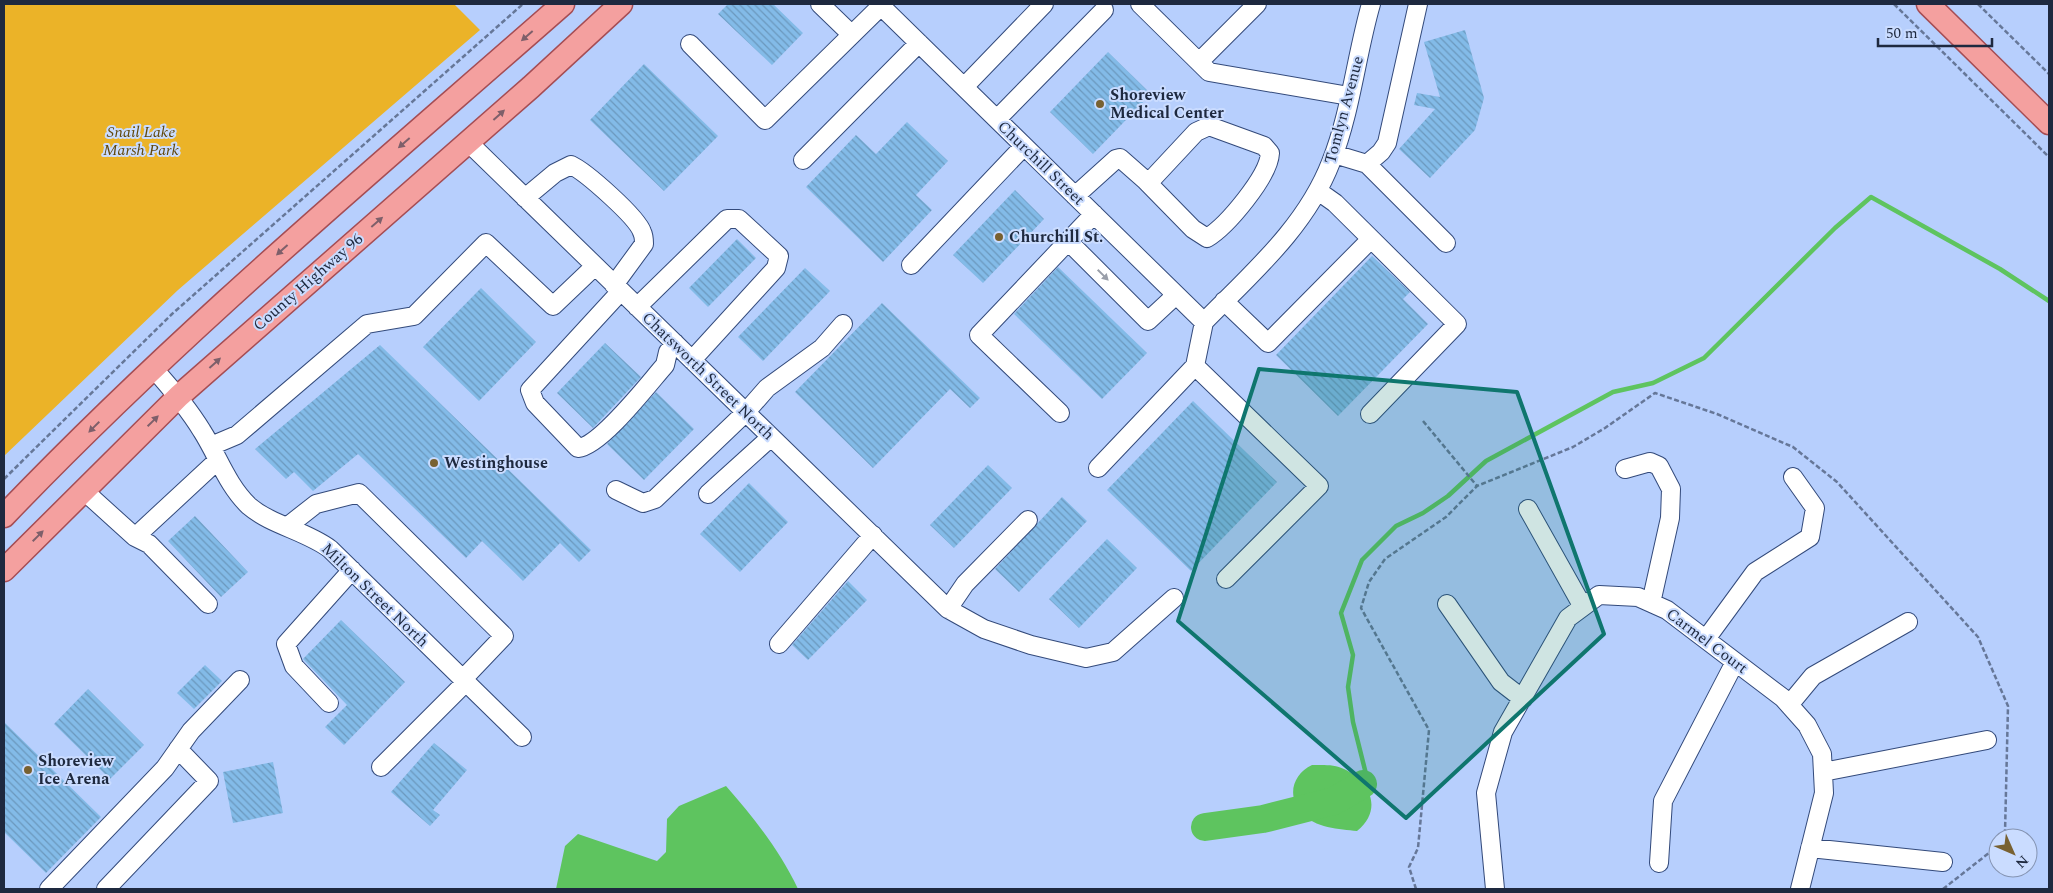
<svg xmlns="http://www.w3.org/2000/svg" width="2053" height="893" viewBox="0 0 2053 893" font-family="Spectral,serif">
	<style>
		.green { fill: #ebb328 }
		.water { fill: #5ec45f }
		.lines { fill: none; stroke-linecap: round; stroke-linejoin: round }
		.stream { stroke: #5ec45f; stroke-width: 4.5 }
		.river { stroke: #5ec45f; stroke-width: 28 }
		.building { fill: url(#building-back-hatch) }
		.minor-casing { stroke: #334a7b; stroke-width: 20 }
		.major-casing { stroke: #a54d54; stroke-width: 25 }
		.path { stroke: #667798; stroke-width: 2.5; stroke-dasharray: 5 2.5; stroke-linecap: butt }
		.minor { stroke: #fff; stroke-width: 18 }
		.major { stroke: #f4a09f; stroke-width: 22 }
		.oneway { fill: #7e5f6a }
		.oneway2 { fill: #9a9fa9 }
		.marked { fill: #0f766e; fill-opacity: 0.2; stroke: #0f766e; stroke-width: 4; stroke-linejoin: round }
		.poi-dot { fill: #786131; stroke: #cadcff; stroke-width: 2 }
		.labels { text-anchor: middle; dominant-baseline: central; stroke-width: 4; stroke-linejoin: round; paint-order: stroke }
		.poi-label { font-size: 16px; font-weight: bold; fill: #1e293f; stroke: #cadcff; text-anchor: start }
		.street-label { font-size: 16px; fill: #1e293f; stroke: #cadcff }
		.park-label { font-size: 16px; font-style: italic; fill: #60470b; stroke: #cadcff }
	</style>
	<defs>
		<pattern id="building-back-hatch" width="6" height="6" patternUnits="userSpaceOnUse" patternTransform="scale(1.25)"><rect width="6" height="6" fill="#83bbe8"/><path d="M-1 5l2 2M0 0l6 6M5-1l2 2" fill="none" stroke="#6b98bd"/></pattern>
	</defs>
	<rect width="100%" height="100%" fill="#b7cffd"/>
	<!-- green -->
	<path class="green" d="M4,4H454L480,30L178,290L4,456Z"/>
	<!-- water -->
	<path class="water" d="M1312,765C1322,765 1335,764 1344,769C1371,782 1383,810 1357,831C1340,829 1314,828 1302,813C1286,796 1293,774 1312,765Z
		M726,786C754,818 780,851 798,889H556L565,846L578,834L657,861L666,852L667,819L679,806Z"/>
	<g class="lines">
		<!-- stream -->
		<path class="stream" d="M1363,784L1366,774L1353,722L1348,687L1353,655L1341,613L1362,560L1396,526L1423,513L1448,496L1486,461L1613,392L1653,383L1704,358L1835,228L1871,197L2000,269L2049,301"/>
		<!-- river -->
		<path class="river" d="M1205,827L1263,819L1334,801L1363,784"/>
	</g>
	<!-- building -->
	<path class="building" d="M728,4H773L803,33L772,65L718,14Z
		M1465,30L1484,98L1475,130L1430,178L1399,149L1435,109L1414,105L1417,93L1440,97L1424,42Z
		M1108,52L1151,94L1093,154L1050,112Z
		M644,64L718,136L664,191L590,120Z
		M907,122L948,161L916,195L932,210L883,262L806,187L856,135L876,154Z
		M1015,190L1044,219L983,283L953,255Z
		M737,239L756,258L708,307L689,288Z
		M1372,256L1410,292L1403,299L1428,324L1338,416L1276,355Z
		M1058,267L1147,353L1102,399L1014,314Z
		M805,268L830,291L763,361L738,337Z
		M481,288L536,342L479,401L423,347Z
		M882,303L980,398L970,408L950,389L873,468L795,392Z
		M605,343L641,377L593,428L557,393Z
		M380,345L591,550L579,562L560,543L523,581L482,541L466,558L358,454L313,491L294,472L286,479L255,449Z
		M656,392L694,429L644,480L607,444Z
		M1193,401L1277,482L1191,571L1107,490Z
		M988,465L1012,488L954,548L930,525Z
		M749,483L788,522L740,572L700,534Z
		M1062,497L1087,521L1019,592L995,569Z
		M195,516L248,572L221,597L168,541Z
		M1107,539L1137,568L1079,628L1049,599Z
		M848,581L867,600L808,660L792,645Z
		M341,620L405,682L344,745L325,727L347,705L303,659Z
		M205,665L222,681L194,709L177,693Z
		M88,689L144,745L110,779L54,724Z
		M4,722L101,817L46,873L4,832Z
		M434,743L467,770L433,810L440,815L430,826L391,792Z
		M273,762L283,813L233,823L223,772Z"/>
	<g class="lines">
		<!-- minor casing -->
		<g class="minor-casing">
			<path id="minor" d="M820,4L851,34
				M879,4L1204,322
				M1140,4L1209,72L1349,96
				M690,44L765,120L881,6
				M1199,62L1257,4
				M964,87L1044,4
				M997,119L1104,10
				M469,143L948,609L984,629L1031,645L1086,658L1113,652L1174,598
				M1334,154L1367,164L1381,152L1387,143L1418,4
				M803,160L919,43
				M1367,164L1446,243
				M1318,191L1335,203L1457,324L1370,414
				M1075,196L1116,159L1120,158L1145,180L1154,177L1196,132L1209,126L1264,146L1270,153C1269,176 1227,226 1207,238L1193,229L1145,180
				M525,198L555,173L571,165C586,172 637,217 642,232C644,236 644,240 644,244L614,285
				M1068,241L1148,321L1176,295
				M911,265L1024,146
				M621,291L530,390L535,403L578,448C601,446 649,383 665,365L668,352L675,343
				M1224,301L1268,343L1371,239
				M637,307L727,219H739L779,256L776,268L692,360
				M1204,322C1252,273 1306,227 1331,162C1351,112 1356,56 1371,4
				M1204,322L1195,366L1319,486L1226,579
				M153,368C171,388 188,408 202,431C218,456 227,485 249,506C271,525 306,531 330,549L522,737
				M1060,413L979,335L1094,214
				M211,446L237,435L367,324L414,316L486,243L553,306L595,266
				M1098,468L1195,366
				M1625,469L1650,462L1659,466L1671,489L1670,518L1651,603
				M83,490L135,537L149,544L208,604
				M616,490L643,503L655,499L746,412L767,388L822,348L843,324
				M708,494L771,437
				M1528,509L1583,607
				M288,526L316,504L359,493L504,636L463,679
				M135,537L218,460
				M1447,604L1501,682L1523,699
				M948,609L965,584L1028,520
				M1706,639L1755,572L1810,537L1815,508L1793,477
				M779,644L873,535
				M329,703L294,666L286,644L352,570
				M1789,705L1813,676L1908,622
				M381,767L466,682
				M1823,772L1987,740
				M1810,848L1943,862
				M1659,863L1663,801L1735,662
				M49,889L165,768L191,731L240,680
				M106,889L209,781L178,749
				M1495,889L1486,793L1503,732L1568,618L1599,595L1638,597L1667,610L1783,698L1807,725L1822,754L1824,793L1800,889"/>
		</g>
		<!-- major casing -->
		<g class="major-casing">
			<path id="major" d="M1928,4L2049,123
				M4,516C179,333 373,171 563,4
				M4,570L179,396L531,87L621,4"/>
		</g>
		<!-- path -->
		<path class="path" d="M1894,4L2049,157
			M1978,4L2049,74
			M1423,421L1477,486
			M4,479L172,314L523,4
			M1416,889L1409,867L1418,848L1429,730L1361,608L1369,582L1385,559L1446,517L1477,486L1573,447L1605,428L1655,393L1717,414L1793,447L1837,482L1978,637L2008,706L2005,833L2002,838
			M1943,889L1994,849L1998,843"/>
		<!-- minor -->
		<use href="#minor" class="minor"/>
		<!-- major -->
		<use href="#major" class="major"/>
	</g>
	<!-- one-way arrows -->
	<defs><path id="oneway-solid" d="M-6-.8H1V-3.2L6.5 0L1 3.2V.8H-6Z" transform="scale(1.25)"/></defs>
	<g class="oneway">
		<use href="#oneway-solid" transform="translate(527 36) rotate(139)"/>
		<use href="#oneway-solid" transform="translate(499 115) rotate(-42)"/>
		<use href="#oneway-solid" transform="translate(404 143) rotate(139)"/>
		<use href="#oneway-solid" transform="translate(377 222) rotate(-41)"/>
		<use href="#oneway-solid" transform="translate(282 250) rotate(138)"/>
		<use href="#oneway-solid" transform="translate(215 363) rotate(-42)"/>
		<use href="#oneway-solid" transform="translate(153 421) rotate(-44)"/>
		<use href="#oneway-solid" transform="translate(94 427) rotate(135)"/>
		<use href="#oneway-solid" transform="translate(38 536) rotate(-45)"/>
	</g>
	<use class="oneway2" href="#oneway-solid" transform="translate(1103 275) rotate(45)"/>
	<!-- marked area -->
	<path class="marked" d="M1259,369L1517,392L1604,634L1406,818L1178,621Z"/>
	<!-- markers -->
	<g class="poi-dot">
		<circle cx="1100" cy="104" r="5"/>
		<circle cx="999" cy="237" r="5"/>
		<circle cx="434" cy="463" r="5"/>
		<circle cx="28" cy="770" r="5"/>
	</g>
	<g class="labels">
		<!-- poi labels -->
		<g class="poi-label">
			<text x="1110" y="95">Shoreview<tspan x="1110" dy="18">Medical Center</tspan></text>
			<text x="1009" y="237">Churchill St.</text>
			<text x="444" y="463">Westinghouse</text>
			<text x="38" y="761">Shoreview<tspan x="38" dy="18">Ice Arena</tspan></text>
		</g>
		<!-- street labels -->
		<g class="street-label">
			<text transform="translate(1344 110) rotate(-75)">Tomlyn Avenue</text>
			<text transform="translate(1041 163) rotate(44)">Churchill Street</text>
			<text transform="translate(308 282) rotate(-41)">County Highway 96</text>
			<text transform="translate(708 376) rotate(44)">Chatsworth Street North</text>
			<text transform="translate(375 595) rotate(44)">Milton Street North</text>
			<text transform="translate(1707 641) rotate(37)">Carmel Court</text>
		</g>
		<!-- park labels -->
		<g class="park-label">
			<text x="141" y="132">Snail Lake<tspan x="141" dy="18">Marsh Park</tspan></text>
		</g>
	</g>
	<!-- border -->
	<rect width="2053" height="893" fill="none" stroke="#1e293f" stroke-width="10"/>
	<!-- north arrow -->
	<g transform="translate(2013 853) rotate(135)"><circle r="24" fill="#cadcff" stroke="#8594b2"/>
	<path d="M0-4L9 19L0 12L-9 19Z" fill="#786131"/>
	<text y="-8" font-size="14" font-weight="bold" text-anchor="middle" fill="#1e293f">N</text>
	</g>
	<!-- scale -->
	<path d="M1878 38v8h114v-8" fill="none" stroke="#1e293f" stroke-width="2.5"/>
	<text x="1886" y="38" font-size="15" fill="#1e293f" stroke="#cadcff" stroke-width="4" paint-order="stroke">50 m</text>
</svg>
